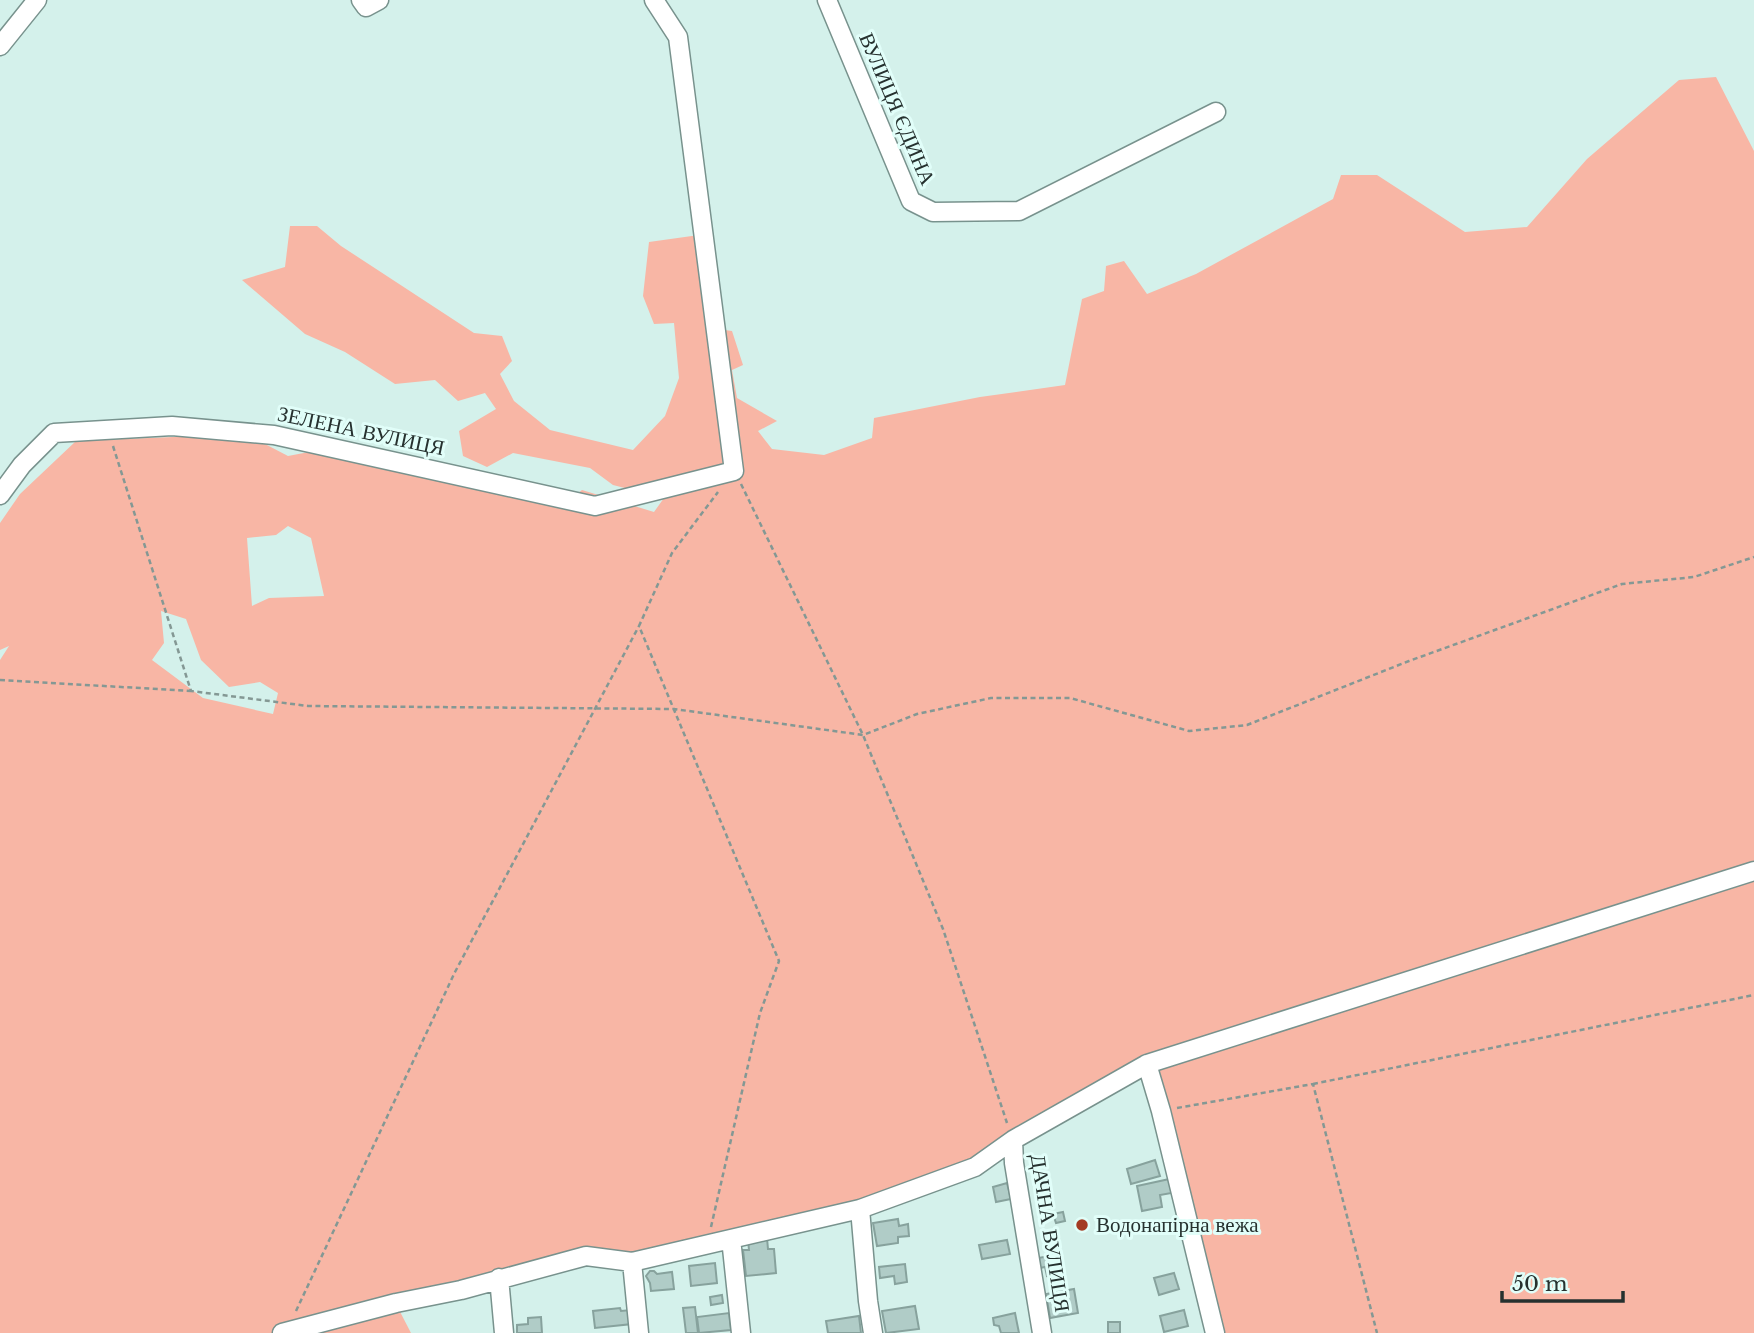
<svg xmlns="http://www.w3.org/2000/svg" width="1754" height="1333" viewBox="0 0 1754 1333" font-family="'Libre Baskerville',serif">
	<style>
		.green { fill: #f8b6a5; fill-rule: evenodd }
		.building { fill: #b0ccc7; stroke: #87a29d; stroke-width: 2 }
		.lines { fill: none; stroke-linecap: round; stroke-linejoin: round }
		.minor-casing { stroke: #78928d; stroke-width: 21 }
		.path { stroke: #849894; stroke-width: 2.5; stroke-dasharray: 5 3.5; stroke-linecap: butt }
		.minor { stroke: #fff; stroke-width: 18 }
		.poi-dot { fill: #a43b23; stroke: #e1fef9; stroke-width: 2.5 }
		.labels { text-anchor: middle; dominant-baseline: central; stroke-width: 6; stroke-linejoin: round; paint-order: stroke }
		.street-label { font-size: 21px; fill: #26312f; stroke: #e1fef9 }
		.poi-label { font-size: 21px; fill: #26312f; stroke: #e1fef9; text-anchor: start }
	</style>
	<rect width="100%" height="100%" fill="#d4f1eb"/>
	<!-- green -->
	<path class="green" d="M1716,77L1754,151V1333H1215L1147,1065L975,1167L860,1209L670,1254L586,1256L396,1304L411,1333H0V660L9,646L0,650V523L20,494L76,441L246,434L288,456L335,447L573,497L582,490L654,512L664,498L613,485L590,468L513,453L487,467L463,456L459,431L496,409L485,393L458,401L435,380L395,384L345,352L305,334L242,280L285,267L290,226H317L341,246L474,333L502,336L512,361L500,374L514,401L550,430L633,450L665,416L679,378L674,323L654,324L643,296L649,242L699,235L710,328L732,331L743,365L732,370L737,398L777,421L758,431L772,449L824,455L872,438L874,418L980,397L1065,385L1082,299L1104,291L1106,266L1124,261L1147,294L1196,274L1333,199L1341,175H1377L1465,232L1527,227L1587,159L1679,80ZM288,526L311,538L324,596L269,598L252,606L247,538L276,535ZM161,611L186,619L201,660L229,687L260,682L278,693L273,714L203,698L152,660L164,643Z"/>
	<!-- building -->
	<path class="building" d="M1155,1160L1160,1176L1131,1184L1127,1169Z
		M1174,1178L1177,1192L1160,1195L1162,1207L1142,1211L1137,1186Z
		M1007,1183L1011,1199L996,1202L993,1187Z
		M1063,1212L1065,1221L1056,1223L1053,1214Z
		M898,1219L899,1226L908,1224L909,1236L898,1237V1243L877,1246L873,1223Z
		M1077 1226a5 5 0 1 1 10 0a5 5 0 1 1-10 0Z
		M767,1238L768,1249H774L776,1273L746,1276L743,1250H749L748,1240Z
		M1007,1240L1010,1254L982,1259L979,1245Z
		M1056,1255L1060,1274L1047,1276L1045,1267L1040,1268L1038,1258Z
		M715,1263L717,1283L691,1286L689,1266Z
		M905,1264L907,1282L895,1284L894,1276L880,1278L879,1267Z
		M650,1271H654L657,1274L672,1272L674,1289L651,1291L650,1283L646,1276Z
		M1174,1273L1179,1289L1159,1295L1154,1278Z
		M1074,1289L1078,1313L1050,1318L1046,1294Z
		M722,1295L723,1303L711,1305L710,1297Z
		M915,1306L919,1329L886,1333L882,1311Z
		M695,1307L698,1333H686L683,1308Z
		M620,1308L621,1311L631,1310L632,1324L595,1328L593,1311Z
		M1184,1310L1188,1326L1164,1332L1160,1316Z
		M729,1313L731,1330L699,1333L697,1317Z
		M1015,1313L1019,1333H1001L999,1326L994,1325L993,1318Z
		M859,1316L861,1333H828L826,1321Z
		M541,1317L542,1333H517V1325L528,1324V1318Z
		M1108,1322H1120V1333H1108Z"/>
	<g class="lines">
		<!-- minor casing -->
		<g class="minor-casing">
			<path id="minor" d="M361,0L366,7L379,0
				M827,0L911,201L933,212L1019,211L1216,112
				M0,46L37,0
				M0,495L22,465L54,433L172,426L274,435L595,506L734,471L678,37L654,0
				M1147,1064L1161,1111L1215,1333
				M1013,1140L1014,1163L1042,1333
				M860,1209L868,1301L873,1333
				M728,1240L732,1248L741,1333
				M632,1262L639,1333
				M499,1278L504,1333
				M282,1333L396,1303L461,1290L586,1256L632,1262L860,1209L975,1167L1013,1140L1147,1064L1754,871"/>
		</g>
		<!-- path -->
		<path class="path" d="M113,446L191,691L308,706L674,709L863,735L917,714L991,698H1070L1189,731L1247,725L1409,661L1622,584L1694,577L1754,557
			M741,484L863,735L943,929L1007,1123
			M0,680L191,691
			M1313,1084L1754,995
			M1177,1108L1313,1084L1377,1333
			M711,1227L760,1013L779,961L639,626L672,553L718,492
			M296,1311L455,972L639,626"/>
		<!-- minor -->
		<use href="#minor" class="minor"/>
	</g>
	<!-- markers -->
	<circle class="poi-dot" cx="1082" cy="1225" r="7"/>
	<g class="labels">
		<!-- street labels -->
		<g class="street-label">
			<text transform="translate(897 109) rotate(67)">ВУЛИЦЯ ЄДИНА</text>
			<text transform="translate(361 431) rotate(12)">ЗЕЛЕНА ВУЛИЦЯ</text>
			<text transform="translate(1050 1233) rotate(81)">ДАЧНА ВУЛИЦЯ</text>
		</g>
		<!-- poi labels -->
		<g class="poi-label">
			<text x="1096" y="1225">Водонапірна вежа</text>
		</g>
	</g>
	<!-- scale -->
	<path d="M1502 1291v10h121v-10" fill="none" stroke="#26312f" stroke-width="3.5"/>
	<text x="1512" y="1291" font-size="21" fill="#26312f" stroke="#e1fef9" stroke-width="5" paint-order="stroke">50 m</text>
</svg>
